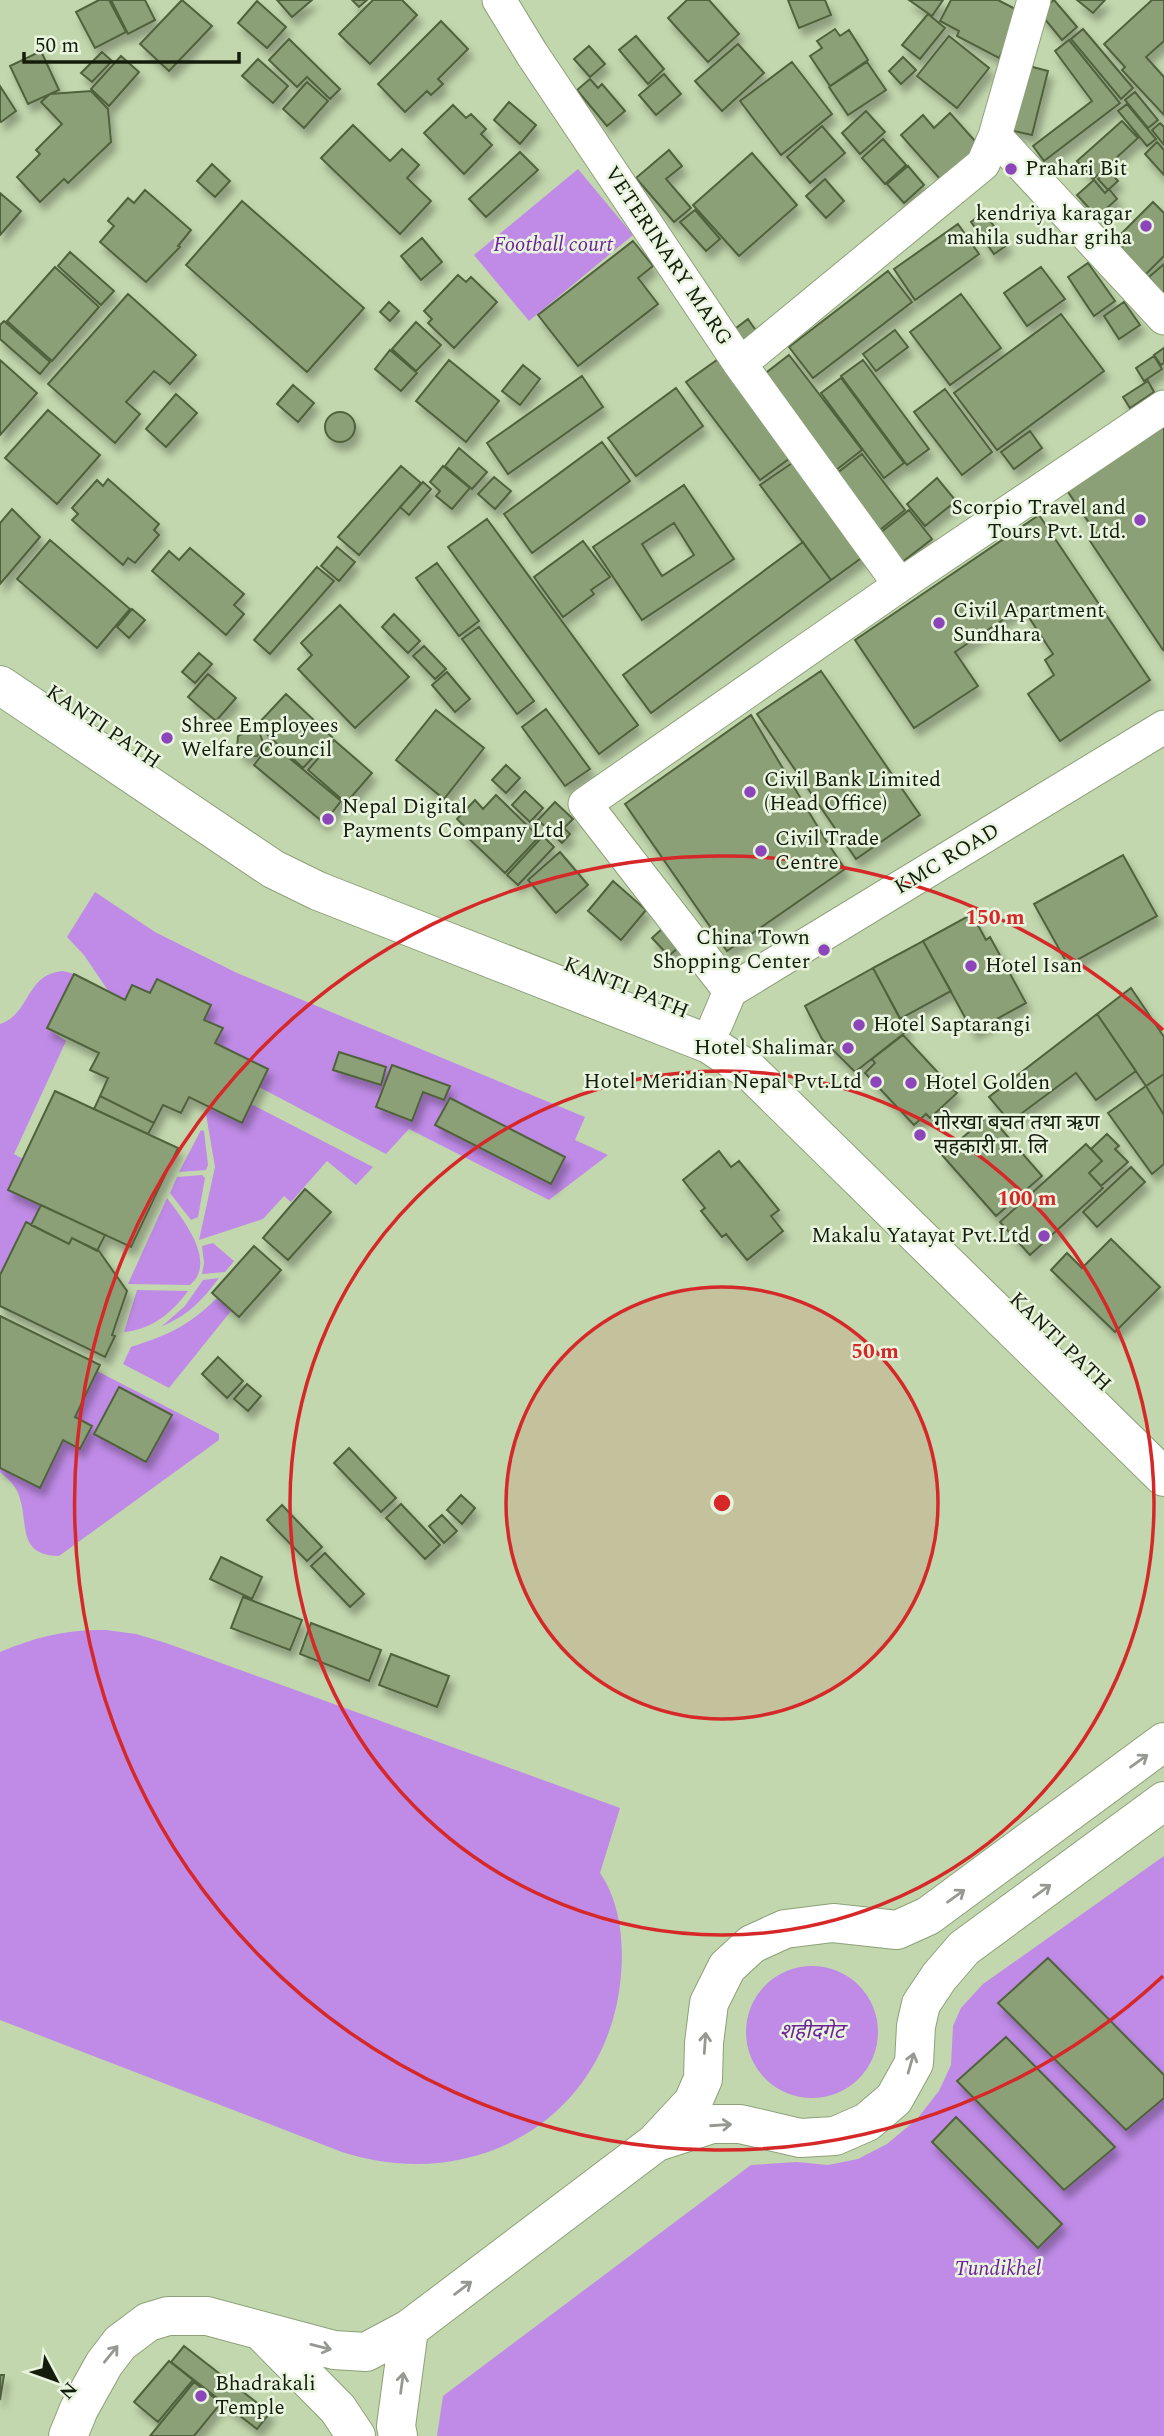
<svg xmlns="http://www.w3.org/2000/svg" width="1164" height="2436" viewBox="0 0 1164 2436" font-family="Spectral,'Noto Sans Devanagari',serif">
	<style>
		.green { fill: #bf8be6 }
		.building { fill: #8ca077; stroke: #50623c; stroke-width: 2; fill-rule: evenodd; filter: url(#shadow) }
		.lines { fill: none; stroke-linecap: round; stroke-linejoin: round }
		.minor-casing { stroke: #8da178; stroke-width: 35 }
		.major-casing { stroke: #8da178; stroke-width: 40 }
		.minor { stroke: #fff; stroke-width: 33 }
		.major { stroke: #fff; stroke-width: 38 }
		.oneway { stroke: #959992 }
		.ring { fill: none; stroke: #d62828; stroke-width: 3.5 }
		.poi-dot { fill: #8c46ba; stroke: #e9f4de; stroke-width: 2.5 }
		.labels { text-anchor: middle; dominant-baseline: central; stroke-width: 5; stroke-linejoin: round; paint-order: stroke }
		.poi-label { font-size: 21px; fill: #141c0c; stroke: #e9f4de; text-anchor: start }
		.park-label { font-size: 21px; font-style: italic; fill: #6e219a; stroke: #e9f4de }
		.street-label { font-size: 21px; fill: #141c0c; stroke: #e9f4de }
		.centre { fill: #d62828; stroke: #e9f4de; stroke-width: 3.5 }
		.ring-label { font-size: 21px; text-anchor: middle; font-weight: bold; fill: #d62828; stroke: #e9f4de; stroke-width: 5; stroke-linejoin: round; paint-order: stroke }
	</style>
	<defs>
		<filter id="shadow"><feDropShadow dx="4.5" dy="8" stdDeviation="3.5" flood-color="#0004"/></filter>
	</defs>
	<rect width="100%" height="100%" fill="#c2d7ad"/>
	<!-- green -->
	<path class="green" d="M578,169L633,235L529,321L474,255Z
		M95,892L155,932L237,973L585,1117L575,1140L608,1155L549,1200L409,1129L386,1154L259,1087L268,1069L215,1043L222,1029L204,1020L211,1005L157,979L150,993L132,985L125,1000L109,992L84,955L67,937Z
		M63,971L74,974L47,1028L66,1041L14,1154L23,1159L41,1205L31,1225L25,1223L0,1275V1024C31,1014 25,974 63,971Z
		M251,1104L373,1167L356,1185L327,1161L291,1202L284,1196L263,1219L199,1240L215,1167L206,1114L210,1107L242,1122Z
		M201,1130L204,1131L208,1165L206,1170L179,1172Z
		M202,1175L205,1178L198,1217L191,1220L170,1193L177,1177Z
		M167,1198C182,1218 218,1262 190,1285L128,1284Z
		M213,1243L234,1261L225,1272L202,1274L204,1263L202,1246Z
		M219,1278C200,1303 189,1314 161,1327L185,1306L203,1280Z
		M137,1290L188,1291C172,1313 151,1330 124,1332Z
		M217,1298L231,1311L169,1388L123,1364L131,1347C170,1334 187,1327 217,1298Z
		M97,1371L219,1434V1440L59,1556C15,1555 30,1522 18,1493C14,1484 8,1479 0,1472V1468L40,1488L63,1440L80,1449L92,1426L75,1417Z
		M106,1630L136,1634L166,1643L620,1808L600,1873C620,1902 624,1941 621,1975C609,2119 474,2195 342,2152L0,2020V1652C35,1637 68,1629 106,1630Z
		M1164,1856V2436H437L443,2396L751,2165L797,2162L828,2165L858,2159L887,2144L917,2119L939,2091L951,2065L953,2026L961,2008L983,1984Z
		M746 2032a66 66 0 1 1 132 0a66 66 0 1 1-132 0Z"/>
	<!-- building -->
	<path class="building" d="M99,0H109L126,32L95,48L76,12Z
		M111,0H145L155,20L128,34Z
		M182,0L212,26L169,71L140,44Z
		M277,0H312L292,17Z
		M352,0H367L359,7Z
		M373,0H402L417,15L370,64L339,34Z
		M687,0H709L739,34L708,62L668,18Z
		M788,0H825L831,15L799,28Z
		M909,0H943L932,16Z
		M951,0H998L1023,13L999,58L957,36L959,31L940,21Z
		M1054,0L1077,27L1062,40L1039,12Z
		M1077,0H1105L1093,13Z
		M1152,0H1164V41L1146,57L1164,77V115L1122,70L1125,67L1104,44Z
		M257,1L286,27L267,48L238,23Z
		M928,14L945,28L920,59L902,45Z
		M441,21L468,49L438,79L443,84L431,95L427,91L405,112L378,84Z
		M835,29L840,36L849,30L868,60L830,86L810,56L822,48L817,41Z
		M1083,29L1133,88L1121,99L1071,39Z
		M636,36L664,69L648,84L619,50Z
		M949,36L989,68L957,108L917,76Z
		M289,39L340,89L330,99L307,77L297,87L269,60Z
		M1069,40L1120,103L1044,161L1033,146L1092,101L1055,51Z
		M738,44L764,73L722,111L695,81Z
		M589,46L605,64L590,77L574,59Z
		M41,51L59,90L28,104L10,66Z
		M102,52L112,61L92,82L81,73Z
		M121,56L139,72L109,106L91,89Z
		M903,57L916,70L901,84L889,71Z
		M258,59L288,86L273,103L242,76Z
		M792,62L832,114L781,155L740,101Z
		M867,62L886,90L848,115L829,87Z
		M1021,64L1048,71L1032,135L1005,129Z
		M664,74L681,94L656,115L639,95Z
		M590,79L598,88L602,84L625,111L607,126L577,90Z
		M307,82L328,101L304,128L283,109Z
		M0,86L16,111L1,122L0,121Z
		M91,91L108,109L111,142L68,183L64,179L40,202L17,177L40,154L36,150L62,124L41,102L50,94Z
		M1135,92L1158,120L1148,128L1125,100Z
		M509,102L536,125L520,144L494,120Z
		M1127,104L1156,139L1147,146L1118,111Z
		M453,105L466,118L471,114L486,129L481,134L492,145L464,174L424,133Z
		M866,111L885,132L860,154L842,133Z
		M950,113L983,150L940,179L901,135L923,115L934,128Z
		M1122,121L1138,138L1093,179L1077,161Z
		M1160,123L1164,127V145L1152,130Z
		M353,125L390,161L402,149L419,165L407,178L431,201L400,234L321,158Z
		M822,126L845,153L810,183L787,157Z
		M883,139L906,165L885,184L862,158Z
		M1157,142L1164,150V175L1145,154Z
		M669,150L682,166L666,179L691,208L674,222L636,178Z
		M520,152L538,170L486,217L469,199Z
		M752,153L797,205L739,256L693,205Z
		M212,164L230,181L215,197L197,181Z
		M908,166L924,185L904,203L887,184Z
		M1108,170L1118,181L1108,190L1098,179Z
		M825,179L844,201L826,218L806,196Z
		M1094,180L1105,193L1109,189L1117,199L1097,217L1077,195Z
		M145,190L191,230L178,246L180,247L146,282L100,242L114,226L108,221L128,198L134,203Z
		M0,193L21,211L0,235Z
		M242,201L364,308L307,372L186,265Z
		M1153,202L1164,213V256L1144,276L1119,250L1123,246L1116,239Z
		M695,210L720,239L706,251L680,222Z
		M984,212L1007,245L994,254L971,222Z
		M958,224L979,254L915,300L894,269Z
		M422,238L442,262L421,280L401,256Z
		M633,241L653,266L638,278L658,304L578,366L538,315Z
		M70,252L114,291L101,305L58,266Z
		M1088,263L1115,301L1094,316L1068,277Z
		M1164,264V296L1149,277Z
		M55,267L99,307L52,361L7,321Z
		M1041,267L1065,299L1027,326L1004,293Z
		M888,271L912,302L813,378L789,347Z
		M458,275L466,282L471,277L497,302L454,348L428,323L432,319L424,311Z
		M128,294L196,355L170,384L154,371L126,402L140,414L115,443L48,384Z
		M961,294L1001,348L950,385L910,332Z
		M389,302L399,311L390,321L380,312Z
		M1124,302L1140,325L1119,339L1104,316Z
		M1061,314L1104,371L997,450L954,393Z
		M748,319L761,338L741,353L727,335Z
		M4,321L50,362L40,374L0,339V325Z
		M416,322L441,345L416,371L392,349Z
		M895,330L908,347L876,371L863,354Z
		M1164,348V363L1161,365L1154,355Z
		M390,350L417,373L401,391L375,369Z
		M724,355L797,453L760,480L686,382Z
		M789,355L862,450L831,474L758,379Z
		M1154,356L1162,369L1144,381L1136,368Z
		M0,360L37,393L0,435Z
		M449,360L499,401L466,442L416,401Z
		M863,360L929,449L907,465L841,376Z
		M523,365L540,379L520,405L502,391Z
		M582,376L603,407L508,474L487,443Z
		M841,378L904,463L884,478L821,393Z
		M1148,381L1154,392L1130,408L1123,397Z
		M293,385L314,403L298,422L277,404Z
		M676,388L703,426L636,476L608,438Z
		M945,389L992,452L962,475L914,412Z
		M176,394L197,413L166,447L146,429Z
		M48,410L100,455L57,504L5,458Z
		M325 427a15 15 0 1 1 30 0a15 15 0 1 1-30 0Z
		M1164,427V649L1163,650L1088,538L1096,533L1066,489Z
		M1030,431L1042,448L1014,469L1001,452Z
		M602,442L630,481L532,553L504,514Z
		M459,448L487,472L472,489L445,466Z
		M862,454L905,510L876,533L832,477Z
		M798,459L867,554L831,580L760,485Z
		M401,466L421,483L359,555L338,537Z
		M443,466L470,488L452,509L436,496L440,491L430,482Z
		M494,477L511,491L495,509L478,494Z
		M937,478L956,501L925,526L907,504Z
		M108,479L159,524L154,530L159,535L135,563L128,558L123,565L72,520L78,514L72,508L97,480L103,486Z
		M423,482L431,489L409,515L400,507Z
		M684,485L734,559L642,620L593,547ZM674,523L694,555L662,576L642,544Z
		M12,509L40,537L0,584V523Z
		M909,510L932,539L896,567L880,533Z
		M1039,515L1150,680L1060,741L1028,694L1054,675L1045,660L1053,654L1022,607L955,652L978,686L914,728L855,640Z
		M487,519L638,725L599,754L448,547Z
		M50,540L130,609L97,648L17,579Z
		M583,541L610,577L591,590L594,594L563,617L534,577Z
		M803,542L831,580L651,713L623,675Z
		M337,547L355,562L339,581L321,566Z
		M190,548L244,594L234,605L244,614L226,635L152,571L169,551L179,560Z
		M437,563L479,621L459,636L416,578Z
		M317,567L334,581L270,654L254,640Z
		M340,605L409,677L355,728L298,669L312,655L301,643Z
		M132,609L145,620L129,638L117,627Z
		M394,614L420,641L408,653L382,627Z
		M479,627L534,701L517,714L462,639Z
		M424,646L446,669L435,679L413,656Z
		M199,653L212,664L195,683L182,672Z
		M821,671L920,815L856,859L757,714Z
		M447,672L470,699L455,712L432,685Z
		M208,674L236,698L216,721L188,697Z
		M286,694L332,737L303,768L257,725Z
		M546,709L590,769L565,786L522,727Z
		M436,710L484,748L444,799L396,760Z
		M751,715L825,839L845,869L727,951L625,804Z
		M249,730L260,734L264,745L257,756L245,757L237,748L238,736Z
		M334,740L372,773L346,803L308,770Z
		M271,743L341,801L324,823L254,765Z
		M506,765L520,778L506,793L492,780Z
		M525,791L543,808L530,822L512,805Z
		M496,795L539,837L505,873L463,833L467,829L457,819L475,800L483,809Z
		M555,802L573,819L564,828L570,834L562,843L538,820Z
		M543,836L554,847L518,885L507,875Z
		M560,852L588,885L556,913L528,880Z
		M1123,855L1157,916L1068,965L1034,904Z
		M613,881L646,910L621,940L588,911Z
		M972,914L986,940L990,937L1026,1003L973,1032L923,941Z
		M664,927L681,945L669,956L652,938Z
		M923,941L951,991L900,1019L873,968Z
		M873,968L907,1031L855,1072L822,1039L805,1006Z
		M74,974L125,1000L132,985L150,993L157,979L211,1005L204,1020L223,1028L215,1043L268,1069L242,1123L189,1097L181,1113L163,1105L154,1123L100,1096L108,1078L90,1070L99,1053L47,1028Z
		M1131,988L1164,1037V1074L1146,1086L1097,1014Z
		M1097,1014L1136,1071L1096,1100L1076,1073L1010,1122L989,1097Z
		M903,1035L957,1093L930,1118L926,1114L914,1125L865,1073L875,1063L872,1059Z
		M339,1052L386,1067L381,1085L333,1070Z
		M392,1065L450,1086L444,1100L423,1092L412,1121L376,1107Z
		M1164,1074V1115L1146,1086Z
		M1146,1086L1164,1115V1164L1152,1174L1108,1113Z
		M55,1091L178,1148L131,1247L8,1190Z
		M100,1096L154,1123L148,1134L94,1109Z
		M450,1098L565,1157L551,1184L435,1125Z
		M989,1115L1042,1176L996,1216L942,1155Z
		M1107,1134L1119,1146L1115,1149L1128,1162L1101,1186L1089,1173L1102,1161L1091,1149Z
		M1086,1144L1102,1161L1089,1173L1103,1188L1030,1255L1000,1222Z
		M719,1151L731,1167L739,1161L779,1210L771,1216L783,1231L747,1260L726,1234L722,1237L701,1211L705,1208L683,1180Z
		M1131,1167L1145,1182L1097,1227L1083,1212Z
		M305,1189L331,1212L288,1260L263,1238Z
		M41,1205L105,1235L97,1251L72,1238L69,1244L31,1225Z
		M26,1222L69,1244L72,1238L99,1251L127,1291L112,1335L115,1336L105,1357L0,1306V1275Z
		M1111,1239L1160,1287L1115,1332L1051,1270L1067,1253L1082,1268Z
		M254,1246L281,1270L239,1317L212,1293Z
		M0,1316L100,1365L75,1417L92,1426L80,1449L63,1440L40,1488L0,1468Z
		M218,1357L243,1381L227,1398L202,1374Z
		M247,1384L261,1396L248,1411L234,1399Z
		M119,1387L172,1415L146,1462L94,1434Z
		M349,1448L396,1498L381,1512L334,1463Z
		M461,1495L475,1508L462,1524L447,1510Z
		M401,1504L440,1545L425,1559L386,1518Z
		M282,1505L322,1547L307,1561L267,1520Z
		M442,1515L457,1531L444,1543L429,1526Z
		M325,1553L364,1594L350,1607L311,1566Z
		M221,1557L262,1577L252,1599L210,1579Z
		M243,1597L302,1620L290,1650L231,1628Z
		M311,1623L381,1650L369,1681L300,1654Z
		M391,1654L449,1676L437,1707L379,1685Z
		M1048,1958L1164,2075V2098L1126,2130L998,2003Z
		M1006,2037L1115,2147L1064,2190L957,2081Z
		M956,2117L1062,2224L1038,2248L932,2142Z
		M184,2346L270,2413L257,2429L171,2362Z
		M169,2361L193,2380L158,2422L134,2402Z
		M0,2375H4L0,2400Z
		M194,2382L221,2403L194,2436H150Z"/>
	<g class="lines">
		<!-- minor casing -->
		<g class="minor-casing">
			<path id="minor" d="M499,0L532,54L740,364L983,164L995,136
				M1034,0L995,136L1164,318
				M740,364L900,585
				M730,991L585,804L900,585L1164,407
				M730,991L1164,727
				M716,1024L730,991"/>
		</g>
		<!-- major casing -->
		<g class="major-casing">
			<path id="major" d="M0,685L273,869L318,891L709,1044L750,1071L1164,1477
				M657,2142L712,2124H740L800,2138L835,2136L867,2122L894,2099L914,2063L916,2026L921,2004L939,1977L964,1948L1164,1801
				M263,2333L338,2409L356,2436
				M68,2436L79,2409L104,2364L120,2343L148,2322L168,2316H207L334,2350L366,2352L409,2329L655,2143L693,2102L703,2079L704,2043L709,2003L727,1967L752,1944L785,1929L833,1923L897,1930L928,1916L1164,1742
				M398,2436L396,2426L409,2329"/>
		</g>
		<!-- minor -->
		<use href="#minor" class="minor"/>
		<!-- major -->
		<use href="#major" class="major"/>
	</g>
	<!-- one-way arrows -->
	<defs><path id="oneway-shaft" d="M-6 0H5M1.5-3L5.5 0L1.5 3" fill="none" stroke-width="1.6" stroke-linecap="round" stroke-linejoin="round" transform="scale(1.75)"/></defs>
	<g class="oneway">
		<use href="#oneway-shaft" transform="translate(1139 1761) rotate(-36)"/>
		<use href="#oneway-shaft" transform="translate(1042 1891) rotate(-36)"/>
		<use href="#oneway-shaft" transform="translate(956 1896) rotate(-36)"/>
		<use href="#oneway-shaft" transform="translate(705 2043) rotate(-86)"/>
		<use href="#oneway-shaft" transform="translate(911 2063) rotate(-74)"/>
		<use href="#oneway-shaft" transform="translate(721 2125) rotate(-4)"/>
		<use href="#oneway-shaft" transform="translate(463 2288) rotate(-37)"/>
		<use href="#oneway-shaft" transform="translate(321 2347) rotate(14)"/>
		<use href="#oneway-shaft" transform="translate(111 2354) rotate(-51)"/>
		<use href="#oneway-shaft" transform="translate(402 2383) rotate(-82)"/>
	</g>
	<!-- distance rings -->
	<circle cx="722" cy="1503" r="216" fill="#d62828" fill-opacity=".12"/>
	<g class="ring">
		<circle cx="722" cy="1503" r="216"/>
		<circle cx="722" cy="1503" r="432"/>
		<path d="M1163 1976A647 647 0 1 1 1163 1030"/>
	</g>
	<!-- markers -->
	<g class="poi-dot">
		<circle cx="1011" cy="169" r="7"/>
		<circle cx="1146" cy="226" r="7"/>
		<circle cx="1140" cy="520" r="7"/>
		<circle cx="939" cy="623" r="7"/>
		<circle cx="167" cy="738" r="7"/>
		<circle cx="750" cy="792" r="7"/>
		<circle cx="328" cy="819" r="7"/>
		<circle cx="761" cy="851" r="7"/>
		<circle cx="824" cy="950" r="7"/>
		<circle cx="971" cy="966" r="7"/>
		<circle cx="859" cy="1025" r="7"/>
		<circle cx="848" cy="1048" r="7"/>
		<circle cx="876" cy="1082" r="7"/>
		<circle cx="911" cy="1083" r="7"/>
		<circle cx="920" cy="1135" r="7"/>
		<circle cx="1044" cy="1236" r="7"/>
		<circle cx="201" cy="2396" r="7"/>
	</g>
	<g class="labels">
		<!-- poi labels -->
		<g class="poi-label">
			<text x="1025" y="169">Prahari Bit</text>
			<text x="1132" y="214" text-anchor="end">kendriya karagar<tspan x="1132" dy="24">mahila sudhar griha</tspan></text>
			<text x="1126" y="508" text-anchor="end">Scorpio Travel and<tspan x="1126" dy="24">Tours Pvt. Ltd.</tspan></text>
			<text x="953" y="611">Civil Apartment<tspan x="953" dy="24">Sundhara</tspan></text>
			<text x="181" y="726">Shree Employees<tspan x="181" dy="24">Welfare Council</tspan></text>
			<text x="764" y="780">Civil Bank Limited<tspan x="764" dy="24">(Head Office)</tspan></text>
			<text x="342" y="807">Nepal Digital<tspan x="342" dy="24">Payments Company Ltd</tspan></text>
			<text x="775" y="839">Civil Trade<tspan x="775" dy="24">Centre</tspan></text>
			<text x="810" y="938" text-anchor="end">China Town<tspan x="810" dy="24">Shopping Center</tspan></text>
			<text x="985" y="966">Hotel Isan</text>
			<text x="873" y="1025">Hotel Saptarangi</text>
			<text x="834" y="1048" text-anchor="end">Hotel Shalimar</text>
			<text x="862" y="1082" text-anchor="end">Hotel Meridian Nepal Pvt.Ltd</text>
			<text x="925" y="1083">Hotel Golden</text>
			<text x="934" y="1123">गोरखा बचत तथा ऋण<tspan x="934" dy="24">सहकारी प्रा. लि</tspan></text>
			<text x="1030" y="1236" text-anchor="end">Makalu Yatayat Pvt.Ltd</text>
			<text x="215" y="2384">Bhadrakali<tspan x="215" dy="24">Temple</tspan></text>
		</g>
		<!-- park labels -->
		<g class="park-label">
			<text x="553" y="245">Football court</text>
			<text x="812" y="2032">शहीदगेट</text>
			<text x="998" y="2269">Tundikhel</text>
		</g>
		<!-- street labels -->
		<g class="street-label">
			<text transform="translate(668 256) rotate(56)">VETERINARY MARG</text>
			<text transform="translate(103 727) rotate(34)">KANTI PATH</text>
			<text transform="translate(947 859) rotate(-31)">KMC ROAD</text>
			<text transform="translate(626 988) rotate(22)">KANTI PATH</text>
			<text transform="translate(1060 1342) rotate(44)">KANTI PATH</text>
		</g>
	</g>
	<circle cx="722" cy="1503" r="10" class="centre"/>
	<g class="ring-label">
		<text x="995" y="924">150 m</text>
		<text x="1027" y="1205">100 m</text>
		<text x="875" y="1358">50 m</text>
	</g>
	<!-- north arrow -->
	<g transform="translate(56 2380) rotate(131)" stroke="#e9f4de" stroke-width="5" paint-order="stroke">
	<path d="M0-5L12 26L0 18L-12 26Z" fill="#141c0c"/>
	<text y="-10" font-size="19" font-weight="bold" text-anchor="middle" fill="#141c0c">N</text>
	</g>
	<!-- scale -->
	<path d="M24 52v10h215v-10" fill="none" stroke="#141c0c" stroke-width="3.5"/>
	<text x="35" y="52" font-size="21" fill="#141c0c" stroke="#e9f4de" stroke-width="5" paint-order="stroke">50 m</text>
</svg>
